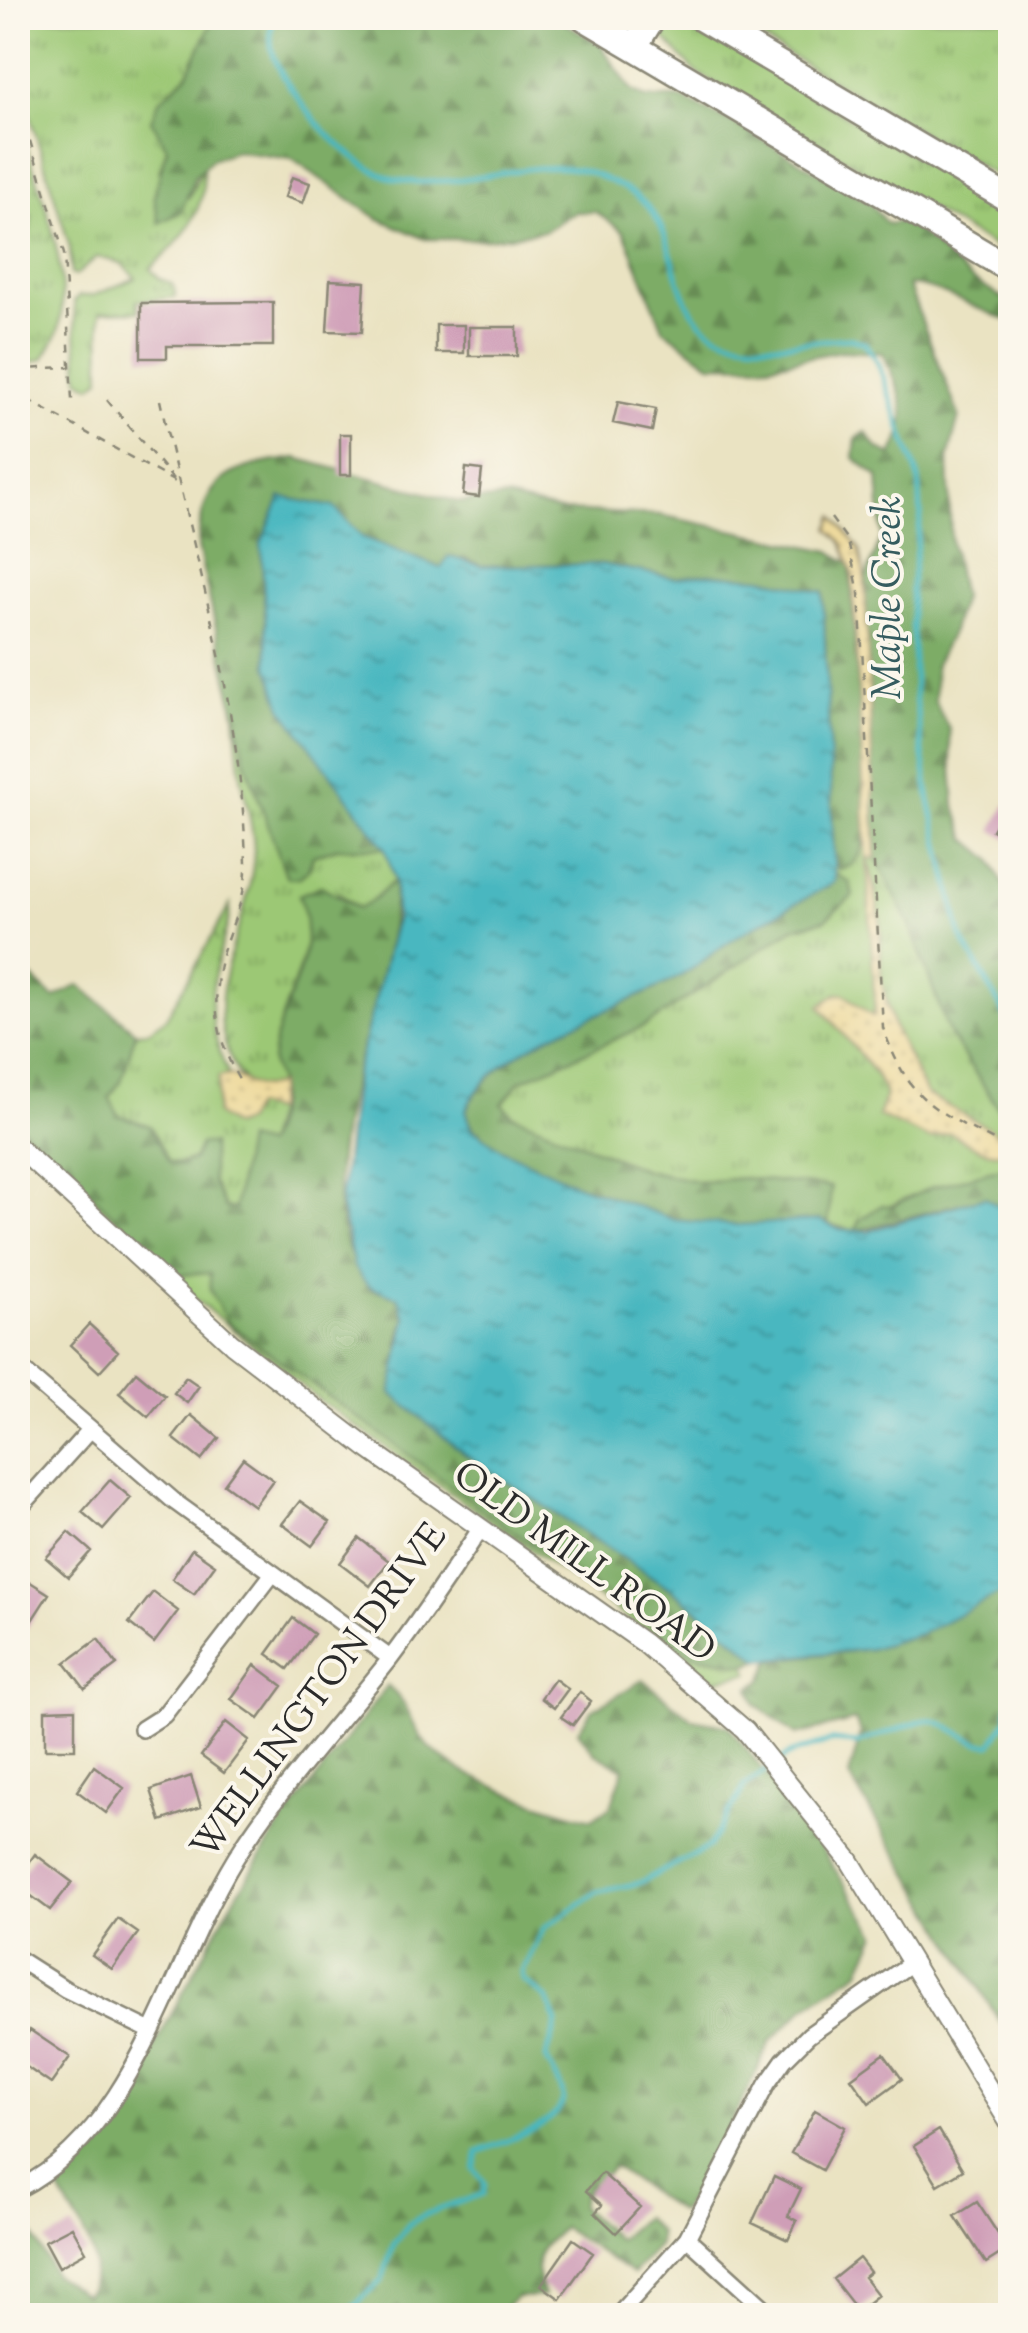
<svg xmlns="http://www.w3.org/2000/svg" width="1028" height="2333" viewBox="0 0 1028 2333" font-family="'Sorts Mill Goudy',serif">
	<style>
		.grass { fill: url(#grass-tufts); stroke: #647a50; stroke-width: 2.5 }
		.forest { fill: url(#forest-firs); stroke: #546c48; stroke-width: 2.5 }
		.sand { fill: url(#sand-dots); stroke: #8c8264; stroke-width: 2.5 }
		.water { fill: url(#water-ripples); stroke: #3a7176; stroke-width: 2.5 }
		.lines { fill: none; stroke-linecap: round; stroke-linejoin: round }
		.stream { stroke: #48b7c0; stroke-width: 5 }
		.building { fill: #cf9eb7 }
		.minor-casing { stroke: #8a8776; stroke-width: 20 }
		.tertiary-casing { stroke: #8a8776; stroke-width: 22 }
		.trunk-casing { stroke: #8a8776; stroke-width: 30 }
		.path { stroke: #8a8776; stroke-width: 2.5; stroke-dasharray: 8 8; stroke-linecap: butt }
		.minor { stroke: #fff; stroke-width: 15 }
		.tertiary { stroke: #fff; stroke-width: 18 }
		.trunk { stroke: #fff; stroke-width: 25 }
		.labels { text-anchor: middle; dominant-baseline: central; stroke-width: 8; stroke-linejoin: round; paint-order: stroke }
		.street-label { font-size: 38px; fill: #2b2b2b; stroke: #fbf7ec }
		.water-label { font-size: 40px; font-style: italic; fill: #355c5f; stroke: #fbf7ec }
	</style>
	<defs>
		<pattern id="grass-tufts" width="24" height="20" patternUnits="userSpaceOnUse" patternTransform="scale(2.5)"><rect width="24" height="20" fill="#9cc875"/><path d="M3 7l-1-3M5 7V3M7 7l1-3M15 17l-1-3M17 17v-4M19 17l1-3" fill="none" stroke="#7fa360"/></pattern>
		<pattern id="forest-firs" width="22" height="20" patternUnits="userSpaceOnUse" patternTransform="scale(2.5)"><rect width="22" height="20" fill="#7dac66"/><path d="M5 1l3.5 6h-7zM16 11l3.5 6h-7z" fill="#678c54"/></pattern>
		<pattern id="sand-dots" width="8" height="8" patternUnits="userSpaceOnUse" patternTransform="scale(2.5)"><rect width="8" height="8" fill="#eeda9e"/><path d="M2 2h.1M6 6h.1" fill="none" stroke="#cb8" stroke-width="1.8" stroke-linecap="round"/></pattern>
		<pattern id="water-ripples" width="26" height="14" patternUnits="userSpaceOnUse" patternTransform="scale(2.5)"><rect width="26" height="14" fill="#48b7c0"/><path d="M2 4q2-2 4 0t4 0M15 11q2-2 4 0t4 0" fill="none" stroke="#3c959c"/></pattern>
	</defs>
	<rect width="100%" height="100%" fill="#fbf7ec"/>
	<filter id="ink" filterUnits="userSpaceOnUse"><feTurbulence type="fractalNoise" baseFrequency=".01" numOctaves="2"/><feDisplacementMap in="SourceGraphic" scale="20" xChannelSelector="R" yChannelSelector="G"/><feConvolveMatrix kernelMatrix="1 2 1 2 8 2 1 2 1" color-interpolation-filters="sRGB"/></filter>
	<filter id="wash" filterUnits="userSpaceOnUse"><feTurbulence type="fractalNoise" baseFrequency=".0048" numOctaves="4" result="noise"/><feDisplacementMap in="SourceGraphic" scale="40" xChannelSelector="R" yChannelSelector="G"/><feGaussianBlur stdDeviation="2.25" result="paint"/><feColorMatrix in="noise" values="0 0 0 0 0 0 0 0 0 0 0 0 0 0 0 0 0 1.4 0 .05"/><feComposite in="paint" operator="in"/></filter>
	<g filter="url(#wash)">
		<rect width="100%" height="100%" fill="#eae3c2"/>
		<!-- grass -->
		<path class="grass" d="M26,18H214L187,75L159,101L167,148L159,172L189,197L203,168C208,210 181,242 150,269L160,279L173,284L176,297L137,301L139,311L100,312L101,379L91,386L79,379L74,302L79,296H92L136,278L121,263L97,257L75,276L71,274L70,248L23,92Z
			M726,18H1010V184Z
			M671,28L708,35L1010,213V256L696,72L663,37Z
			M18,122C36,176 75,275 58,331C55,341 48,351 43,359L26,364L18,361V229L29,233L32,216L18,204Z
			M233,691L246,763L287,877L308,870L313,856L337,848H385L395,881C380,890 375,902 359,908L339,893L308,920C309,974 261,1032 279,1084C262,1091 250,1090 239,1074C192,1001 252,927 254,851C254,826 245,800 241,775C237,747 236,719 233,691Z
			M867,834L868,856L876,858L911,927L949,1033L1010,1126V1140L926,1095L893,1025L881,980L880,918L869,864L875,1011L872,1016L836,994L820,1006L874,1072L886,1096L883,1105L1005,1153L1010,1151V1168L933,1187L859,1220L856,1231L828,1224L830,1187L744,1178L701,1182L645,1170L512,1115L502,1104L520,1081L645,1026L793,928L824,920L853,896L850,883L834,873V862L840,870L860,856Z
			M230,905C230,923 224,935 220,952C207,996 209,1033 229,1075L219,1078L254,1105L275,1111L265,1145L246,1141L235,1209L225,1208L212,1181V1145C198,1156 187,1167 168,1162L150,1126L118,1115L109,1097L121,1081L136,1032L149,1031L166,1018Z
			M18,1124L176,1275L210,1272L227,1322L673,1643L693,1655L746,1665L749,1673L715,1680L691,1669L627,1618L321,1401L179,1286L18,1135Z"/>
		<!-- forest -->
		<path class="forest" d="M214,18H557L601,45L631,90L646,98H681L739,126L869,202L887,224L899,222L917,230L970,278L1010,303V321C984,313 931,283 908,285L959,416L948,459L951,541L962,597L952,631L935,665V702L949,729L955,806L967,839L991,859L1010,898V1126L949,1033L911,927L876,858L865,580L882,536L878,477L854,458L856,439L866,432L877,448L892,455C914,414 900,393 883,353L841,351L769,365L710,364L663,329L624,232L596,212H575L544,231L489,239H425L377,218L292,159L235,151L211,160L195,176L181,212L159,223L154,196L167,148L151,120L159,101L187,75Z
			M296,458L459,502L506,498L560,511L660,515L830,551L850,564L867,834C862,850 858,866 840,870L834,862L823,592L708,574L675,578L602,564L482,566L464,558L441,568L362,537L333,507L261,543L268,666L385,848H336L313,856L308,870L299,878H287L246,763L198,547C201,475 231,467 296,458Z
			M834,873L850,883L853,896L824,920L793,928L645,1026L520,1081L502,1104L513,1115L645,1170L701,1182L744,1178L831,1187L828,1224L820,1220C773,1223 719,1231 673,1219C624,1207 512,1164 476,1131C470,1125 469,1118 466,1110C497,1040 619,1012 683,975C699,966 712,953 727,943C761,920 799,903 834,882Z
			M395,881C396,997 314,1122 345,1239C349,1255 361,1272 369,1287L398,1297L406,1318L398,1345L462,1452L675,1592L760,1660L746,1665L693,1655L512,1531L227,1322L210,1290V1273L176,1275L18,1124V954L28,974L54,998L79,985L136,1032L121,1081L109,1097L118,1115L150,1126L169,1162L179,1164L193,1160L200,1144H212V1182L225,1208L234,1209L246,1140L265,1145C273,1129 281,1102 278,1084C278,1076 272,1069 272,1061C277,999 324,959 299,895L321,886L359,908C375,902 381,890 395,881Z
			M1001,1168H1010V1213L985,1197L856,1231L859,1220L882,1205L893,1206L932,1187Z
			M1010,1588V2038L849,1776L861,1733L855,1720L796,1735L756,1704L750,1688L763,1679L771,1660L870,1649Z
			M643,1680L692,1719L728,1726L801,1817L877,1934L859,1972L805,2007L771,2041L705,2178L680,2212L614,2167L583,2195L580,2207L618,2240L644,2217L659,2232V2244L633,2274L563,2228C533,2253 532,2260 544,2296L516,2297L499,2315L18,2316V2205L54,2275L85,2295C112,2258 72,2220 57,2184L98,2151L228,1909L282,1823L387,1686C414,1709 408,1723 425,1742C455,1778 547,1809 592,1819L611,1806L624,1769L595,1753L578,1731L592,1710Z"/>
		<!-- sand -->
		<path class="sand" d="M834,516L860,550L865,580L876,858H868L880,918L881,980L893,1025L926,1094L1010,1140V1151C987,1157 971,1144 950,1133L930,1139L878,1116L886,1095L874,1072L820,1006L836,994H844L872,1016L875,1011L852,572L842,542L829,529Z
			M229,1075C250,1080 256,1093 279,1084L275,1111L254,1106L245,1122L233,1126L216,1114L219,1077Z"/>
		<!-- water -->
		<path class="water" d="M281,497L334,507L362,537L441,568L448,556L482,566L602,564L675,578L708,574L763,578L823,592L835,882C799,903 762,920 727,943C712,953 699,965 684,974C620,1012 495,1041 466,1110L472,1128L501,1149L576,1184L675,1220L737,1225L820,1220L838,1229L868,1231L985,1197L1010,1213V1588L920,1634L870,1649L760,1660L675,1592L462,1452L391,1393L406,1318L398,1297L369,1287L354,1267L340,1203L355,1077L396,917L395,881L385,848L282,708L268,666L261,543Z"/>
		<g class="lines">
			<!-- stream -->
			<path class="stream" d="M274,18C264,47 278,70 295,94C316,126 366,178 406,181C443,185 484,175 520,170C543,167 575,165 596,175C617,184 638,193 652,212C680,248 672,315 721,336C758,352 811,340 850,338L865,343L878,363L919,479L921,515L911,588L915,698L929,797L961,936L1010,1024
				M343,2316L382,2280L394,2243L409,2224L426,2214L483,2194L485,2183L474,2169L478,2152C499,2143 566,2124 563,2096C562,2084 551,2069 546,2058L557,2023L547,1999L523,1980L522,1972L544,1928L597,1892L639,1883L709,1847L745,1786L789,1754L832,1741L857,1743L925,1720C950,1720 965,1744 991,1744L1008,1718L1010,1701"/>
		</g>
		<g id="blocks">
			<!-- building -->
			<path class="building" d="M292,177L310,183L303,203L285,197Z
				M330,280L365,282L362,332L327,331Z
				M273,302V346H167V358H141V303Z
				M436,325H464V353H436Z
				M469,327H517V356H469Z
				M618,402L656,409L652,431L613,423Z
				M340,434H351V475H340Z
				M466,468L482,470L479,497L463,495Z
				M1010,798V841L992,830Z
				M89,1324L118,1351L99,1372L70,1345Z
				M136,1372L165,1396L148,1417L119,1393Z
				M186,1377L199,1386L187,1403L174,1393Z
				M191,1415L219,1438L201,1460L173,1438Z
				M243,1458L273,1480L254,1506L224,1484Z
				M110,1480L131,1498L103,1530L82,1512Z
				M300,1501L330,1522L312,1546L282,1524Z
				M69,1532L91,1551L68,1577L46,1558Z
				M359,1538L389,1561L370,1586L340,1563Z
				M192,1549L215,1565L194,1594L172,1579Z
				M27,1580L49,1594L25,1631L18,1626V1594Z
				M153,1592L178,1611L154,1643L129,1623Z
				M293,1618L314,1634L288,1669L267,1654Z
				M98,1639L117,1665L85,1689L65,1663Z
				M255,1665L283,1686L259,1719L231,1699Z
				M555,1679L568,1689L554,1708L541,1698Z
				M580,1692L591,1701L573,1725L561,1717Z
				M75,1709V1749H45V1710Z
				M226,1722L249,1740L224,1773L201,1756Z
				M94,1766L124,1788L106,1813L77,1791Z
				M191,1776L201,1807L161,1821L151,1790Z
				M35,1854L72,1882L50,1910L18,1886V1878Z
				M118,1919L138,1933L112,1969L92,1955Z
				M30,2030L70,2057L51,2084L18,2061V2048Z
				M884,2054L902,2079L869,2103L851,2078Z
				M815,2110L845,2127L822,2170L791,2153Z
				M939,2130L963,2170L938,2185L914,2146Z
				M602,2173L640,2207L616,2233L595,2213L602,2205L586,2191Z
				M774,2176L801,2189L788,2216L797,2221L788,2240L752,2223Z
				M977,2202L1008,2249L986,2263L955,2216Z
				M72,2227L86,2252L59,2267L45,2241Z
				M573,2239L593,2253L560,2299L541,2285Z
				M859,2258L870,2272L864,2277L878,2295L858,2311L833,2279Z"/>
		</g>
	</g>
	<g filter="url(#ink)">
		<use href="#blocks" fill-opacity="0" stroke="#8a8776" stroke-width="2.5"/>
		<g class="lines">
			<!-- minor casing -->
			<g class="minor-casing">
				<path id="minor" d="M18,1366L175,1502L390,1658
					M18,1510L89,1431
					M142,1729L164,1715L271,1576
					M18,1959L65,1989L151,2031
					M18,2189C142,2126 171,1954 244,1845C287,1780 341,1721 390,1659C422,1617 451,1573 481,1528
					M687,2238L773,2316
					M617,2316L687,2238L767,2084L784,2060L809,2035L910,1964"/>
			</g>
			<!-- tertiary casing -->
			<g class="tertiary-casing">
				<path id="tertiary" d="M18,1147L232,1344L367,1448L644,1643L745,1730L850,1861L1010,2124"/>
			</g>
			<!-- trunk casing -->
			<g class="trunk-casing">
				<path id="trunk" d="M585,18L1010,269
					M701,18L1010,200
					M634,47L652,18"/>
			</g>
			<!-- path -->
			<path class="path" d="M18,48L19,18
				M18,78L24,121L64,254L72,400
				M18,369L70,367
				M28,400L177,483
				M107,400L173,479
				M160,400C193,553 242,708 246,864C247,897 232,922 223,952C210,1000 216,1041 241,1083
				M831,518L848,541L859,593L883,1028C911,1106 936,1110 1005,1146"/>
			<!-- minor -->
			<use href="#minor" class="minor"/>
			<!-- tertiary -->
			<use href="#tertiary" class="tertiary"/>
			<!-- trunk -->
			<use href="#trunk" class="trunk"/>
		</g>
	</g>
	<g class="labels">
		<!-- street labels -->
		<g class="street-label">
			<text transform="translate(583 1564) rotate(36)">OLD MILL ROAD</text>
			<text transform="translate(321 1693) rotate(-54)">WELLINGTON DRIVE</text>
		</g>
		<!-- water labels -->
		<g class="water-label">
			<text transform="translate(890 598) rotate(-90)">Maple Creek</text>
		</g>
	</g>
	<!-- margin -->
	<rect width="1028" height="2333" fill="none" stroke="#fbf7ec" stroke-width="60"/>
</svg>
